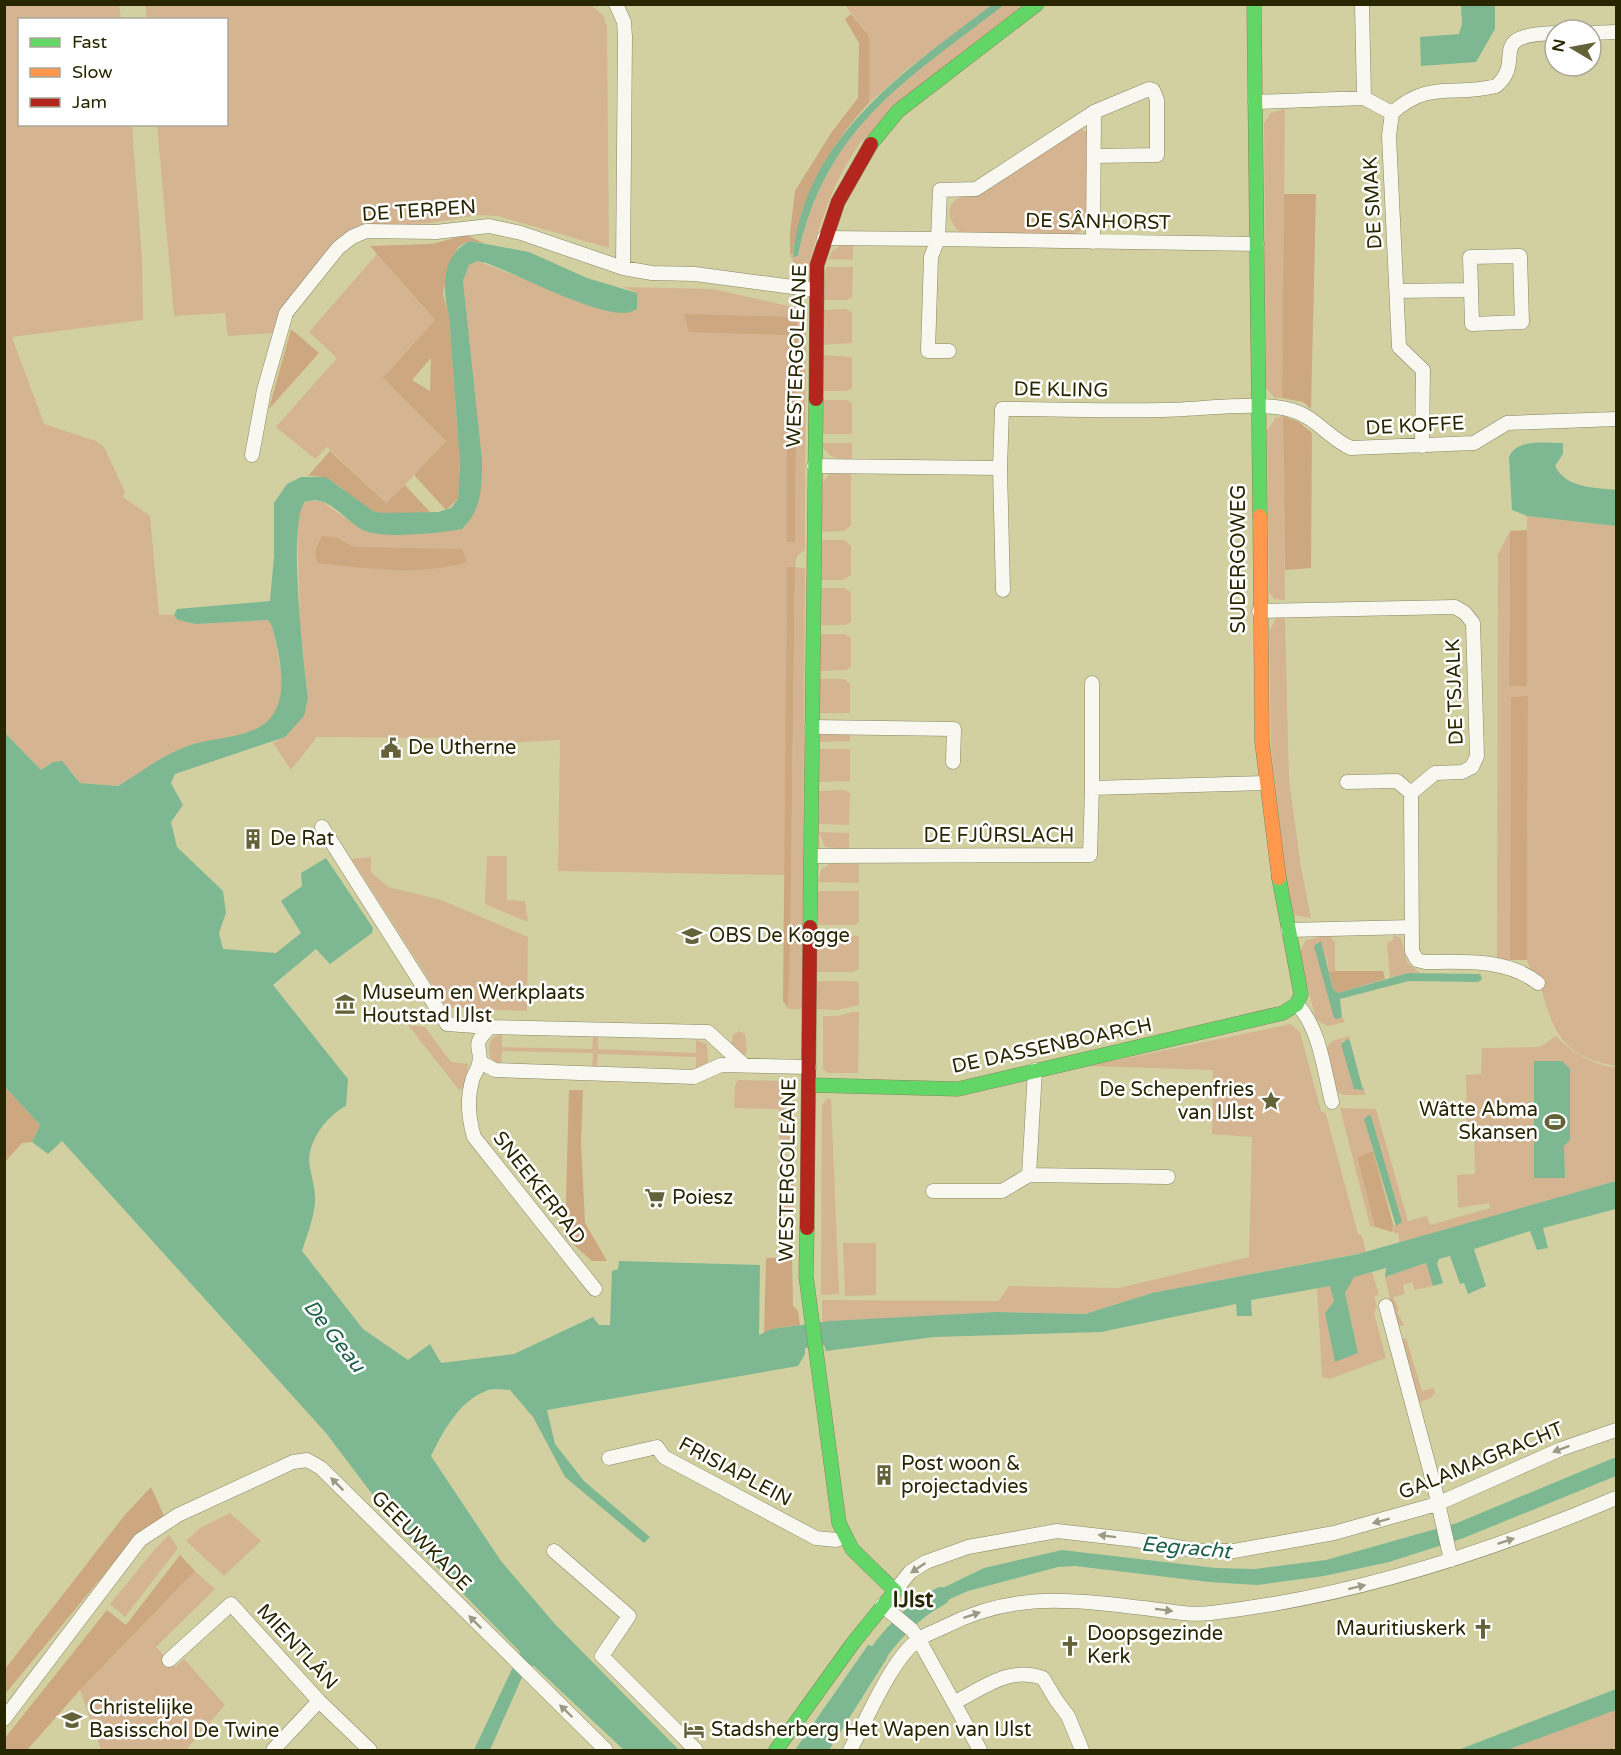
<svg xmlns="http://www.w3.org/2000/svg" width="1621" height="1755" viewBox="0 0 1621 1755" font-family="'Varela Round',sans-serif">
	<style>
		.green { fill: #d5b591; fill-rule: evenodd }
		.forest { fill: #cda780; fill-rule: evenodd }
		.water { fill: #7eb893 }
		.lines { fill: none; stroke-linecap: round; stroke-linejoin: round }
		.canal { stroke: #7eb893; stroke-width: 18 }
		.street-casing { stroke: #878663; stroke-width: 15 }
		.fast-casing { stroke: #878663; stroke-width: 15 }
		.slow-casing { stroke: #878663; stroke-width: 15 }
		.jam-casing { stroke: #878663; stroke-width: 15 }
		.street { stroke: #f8f8f1; stroke-width: 14 }
		.fast { stroke: #63d668; stroke-width: 14 }
		.slow { stroke: #ff974d; stroke-width: 14 }
		.jam { stroke: #b3261e; stroke-width: 14 }
		.oneway { fill: #9a9a85 }
		.labels { text-anchor: middle; dominant-baseline: central; stroke-width: 5; stroke-linejoin: round; paint-order: stroke }
		.street-label { font-size: 20px; fill: #282601; stroke: #fff }
		.poi-label { font-size: 20px; fill: #282601; stroke: #fff; text-anchor: start }
		.water-label { font-size: 21px; font-style: italic; fill: #21614b; stroke: #fff }
		.quarter-label { font-size: 22px; font-weight: bold; fill: #282601; stroke: #fff }
	</style>
	<rect width="100%" height="100%" fill="#d2d0a0"/>
	<!-- green -->
	<path class="green" d="M5,5H119L121,19L20,20V124L132,125L142,259L143,320L12,337L44,424L96,441L104,447L125,492L123,497L150,516L159,615H174L178,620L196,624L268,620L272,626L283,682L278,710L268,722L250,732L179,749L118,786L80,783L71,771L53,762L41,770L5,733Z
		M145,5H591L603,15L607,27L609,248L498,216L478,215L430,223L371,226L304,281L280,309L273,333L228,336L225,313L174,316L157,125L226,124V20L147,19Z
		M845,5H993L907,69L869,103V36Z
		M1004,5H1026L861,142C832,182 819,226 807,274H799L790,255L798,256C825,127 907,80 1004,5Z
		M1285,109L1282,398H1275L1266,388L1264,123L1271,113Z
		M1079,128L1089,133L1087,220L1081,231L1074,234L962,233C950,226 943,206 959,198C964,195 972,195 978,194C984,192 989,189 995,185Z
		M842,245H853V260L828,259L832,251Z
		M377,254L435,320L384,379L446,441L387,504L327,447L315,459L276,427L337,358L309,332Z
		M477,261L613,312L637,293L623,287L713,289L806,310L805,550L797,556L795,567L805,568L802,1009H788L786,1005H788L790,951L795,567H787L785,875L558,871L560,740L465,745L459,738L317,737L291,770L273,743C290,735 306,717 308,698L300,625L297,525L300,507L310,500L323,502L348,520L380,534L453,530L462,529L468,523L482,482L463,281L469,265ZM797,323L795,542H794L787,541L788,335ZM338,538L354,547L347,566L317,562Z
		M826,267H853L852,297L847,300H822Z
		M846,309L852,312V343L822,345V310Z
		M822,355L852,357V388L847,391H822Z
		M822,400H847L852,403V434H821Z
		M1283,416L1285,600L1274,599L1269,592L1267,431L1275,418Z
		M821,443H852V459C837,459 827,458 821,443Z
		M831,473H851V525L844,531L821,532L823,482Z
		M1527,516L1616,526V1066C1562,1057 1553,1032 1540,984C1537,976 1530,971 1527,960L1528,696L1511,697L1510,960H1497L1498,554L1510,531L1509,685H1527Z
		M821,540H844L851,546V575L843,580H821Z
		M820,588H844L851,592V622L845,625H820Z
		M1277,617H1285L1289,779L1301,868L1311,918L1293,915L1288,894L1271,748L1269,631Z
		M820,634H845L851,638V667L846,670L820,671Z
		M820,679H844L850,684V713H820Z
		M820,733L850,734V741L819,742Z
		M819,749H850V781L819,782Z
		M844,790L850,793L849,825L819,824V791Z
		M819,832L849,833V849L825,847Z
		M487,856H507V900L525,901L528,922L485,904Z
		M371,857V872L388,887L441,900L528,937L527,1011L447,1008L352,859Z
		M829,864H859V883L818,882L821,870Z
		M818,891H859V922L855,925H818Z
		M818,934L859,936V969L853,972H817Z
		M1394,935L1401,938L1407,962L1420,973H1408L1390,978L1387,943L1393,940Z
		M1321,936L1331,937L1335,942V971L1329,972L1324,942L1334,1018L1342,1017L1345,1022L1328,1026L1316,1020L1299,953L1305,941Z
		M817,981H854L859,983V1005L837,1010L817,1009Z
		M853,1012H859L858,1073H828L823,1069V1016H838Z
		M1291,1024L1300,1032L1321,1111L1326,1114L1358,1234L1362,1236L1366,1252L1152,1293L1085,1314L997,1312L822,1323V1300L999,1301L1009,1286L1119,1288L1249,1257L1252,1137L1212,1134L1213,1070L1089,1066Z
		M408,1025L425,1027L451,1062L468,1064L465,1087L459,1090Z
		M739,1031L745,1034L747,1052L744,1055L731,1044L733,1035Z
		M502,1034V1047L592,1049L593,1037H598V1049L696,1053V1040L707,1044L708,1062L696,1070V1057L598,1054L597,1067H592L593,1053L502,1051L501,1064H498L490,1058L489,1046L492,1038Z
		M1349,1036L1350,1041H1342L1362,1090L1364,1086L1365,1095H1344L1334,1091L1325,1050L1332,1041Z
		M1556,1036C1573,1054 1592,1064 1616,1068V1181L1399,1243V1234L1392,1232L1393,1224L1396,1226L1364,1120L1373,1151L1357,1157L1375,1227L1370,1226L1340,1108L1376,1109L1408,1221L1427,1216L1430,1225L1490,1208L1489,1203L1458,1208L1457,1175L1475,1174L1474,1130H1467L1466,1075L1481,1074L1482,1048L1540,1047Z
		M738,1080L787,1081L795,1085L794,1133L791,1140L779,1139V1109L734,1108L735,1086Z
		M827,1099H831L839,1294L821,1295L822,1105Z
		M779,1142L786,1143L785,1164L790,1165L794,1173L778,1172Z
		M778,1178L794,1179L793,1209H777Z
		M843,1243H876V1295L845,1296Z
		M1427,1263L1433,1286L1415,1290L1412,1282L1403,1285L1405,1294L1393,1297L1399,1309L1397,1312L1404,1325L1396,1327L1385,1277Z
		M1372,1272L1379,1295L1374,1296L1377,1307L1374,1313L1386,1358L1330,1379L1322,1377L1317,1287L1331,1286L1334,1301L1325,1313L1335,1361L1358,1353L1345,1293L1353,1277Z
		M1406,1338L1422,1391L1434,1388L1435,1393L1431,1398L1420,1402L1416,1401L1402,1339Z
		M230,1513L261,1541L224,1576L186,1541L200,1528Z
		M169,1535L178,1548L125,1617L110,1604L156,1548Z
		M195,1571L215,1589L156,1647L175,1667L184,1659L225,1705L186,1750H101L80,1690Z
		M1616,1710V1750H1507Z"/>
	<!-- forest -->
	<path class="forest" d="M851,14L869,36V103C829,145 802,198 793,254L790,255V233L795,191L831,133L858,98L859,43L845,19Z
		M1284,194H1316L1311,409L1303,402L1282,398Z
		M466,235L484,243L470,241L459,246L453,256L447,270L443,294L449,316L460,464L458,499L446,510L414,475L446,441L383,378L435,320L370,246L432,244ZM430,359H431L430,391L412,380Z
		M684,314L795,317L797,323L795,542H787V335L689,332Z
		M291,329L319,353L269,409Z
		M1283,416L1299,422L1312,433L1311,568L1285,570Z
		M330,451L386,503L405,485L430,512C413,513 389,518 373,511C348,500 339,474 308,476Z
		M1527,530V686H1509L1510,531Z
		M322,536L338,538L354,547L462,549L467,562C417,577 367,568 317,563L315,551Z
		M787,567H795L790,951L788,1005H786L783,1001Z
		M1528,696L1527,960H1510L1511,697Z
		M1335,971H1383L1385,979L1338,993L1333,989L1329,972Z
		M5,1087L40,1125L32,1142L22,1143L5,1162Z
		M569,1090H583L581,1143L585,1223L607,1261H592L565,1237Z
		M1373,1151L1393,1224L1392,1232L1375,1227L1357,1157Z
		M792,1257L793,1306L798,1311L800,1325L772,1329L764,1333L766,1258Z
		M151,1487L165,1518L135,1537L5,1694V1669L124,1516Z
		M180,1555L195,1571L80,1690L27,1750H5V1738L107,1610L126,1625Z"/>
	<!-- water -->
	<path class="water" d="M993,4L1004,5C907,80 825,127 798,256L793,257C805,136 905,71 993,4Z
		M1461,5H1495V29L1476,62L1421,66L1420,37L1459,34L1462,24Z
		M470,241L529,252L587,278L637,293V309C633,311 629,313 625,313C589,313 522,276 486,263L477,261L469,265L463,281L482,460C482,486 482,510 462,529C439,533 387,539 365,531C346,523 329,493 305,502C287,521 304,666 308,698L304,716L285,737L175,774L171,783L183,805L171,822L177,847L223,891L226,913L219,933L223,949L276,953L301,933L281,901L302,886L301,873L326,858L373,928L372,933L330,964L316,949L273,985L348,1079L346,1106C326,1116 305,1144 310,1168C313,1183 317,1194 314,1210C312,1223 306,1238 302,1251L363,1329L408,1360L430,1344L441,1363L514,1354L593,1317L599,1325H610L612,1271L618,1269L619,1261L760,1265L759,1335L772,1329L830,1321L997,1312L1085,1314L1152,1293L1358,1254L1616,1181V1209L1543,1228L1548,1248L1537,1250L1530,1231L1474,1249L1486,1286L1468,1294L1464,1283L1460,1284L1450,1256L1439,1259L1437,1264L1443,1283L1433,1286L1426,1263L1385,1277L1386,1268L1354,1277L1345,1293L1358,1353L1335,1362L1325,1313L1334,1301L1330,1286L1251,1300L1252,1316H1237L1236,1304L1101,1332L934,1337L826,1351L824,1345L805,1348V1354L798,1366L547,1410L555,1444L584,1481L650,1537L644,1543L565,1477L533,1417L510,1390C503,1390 492,1388 486,1391C458,1402 443,1432 431,1456L501,1561L555,1624L679,1750H624L534,1666H527L490,1750H474L520,1652L394,1523L326,1433L62,1141L48,1154L32,1142L40,1125L5,1087V733L41,770L53,762L62,761L80,783L118,786C143,771 166,752 194,744C212,739 231,738 248,732C296,717 281,662 272,626L268,620L196,624L178,620L174,615L177,609L270,601L274,556V503L287,484L301,477H326L373,511L381,513L438,512L451,508L458,499L460,464L449,316C442,289 441,255 470,241Z
		M1563,443V454L1555,466C1567,489 1594,487 1616,490V526L1527,516L1512,510L1509,457C1517,438 1545,443 1563,443Z
		M1321,941L1333,989L1338,993L1408,973L1480,974L1482,979L1478,982L1409,981L1340,999L1342,1017L1337,1019L1334,1018L1314,946Z
		M1348,1039L1350,1041L1363,1090L1354,1089L1341,1044Z
		M1534,1061H1562L1570,1069V1140L1564,1146L1565,1178H1534Z
		M1369,1115L1371,1116L1402,1222L1396,1226L1364,1119Z
		M1616,1457V1476L1461,1539L1389,1562L1324,1576L1257,1585L1209,1582L1075,1566L1058,1567L968,1591L939,1604L925,1616L916,1601L984,1568L1062,1550L1216,1568L1255,1569L1326,1560L1457,1523Z
		M868,1645L881,1648L888,1653L887,1658L829,1750H795Z
		M1616,1689V1710L1507,1750H1458Z"/>
	<g class="lines">
		<!-- canal -->
		<path class="canal" d="M868,1668C886,1640 911,1612 941,1596"/>
		<!-- street casing -->
		<g class="street-casing">
			<path id="street" d="M616,4L624,22L625,37L623,268
				M1362,4L1364,98
				M1591,33L1616,32
				M1255,102L1364,98L1392,113C1430,79 1453,97 1496,86C1527,60 1483,35 1555,33
				M1392,113L1389,136L1399,347L1423,370L1422,446
				M824,238L938,239L940,190L976,189L1094,112L1149,89L1153,90L1157,100V155L1095,156
				M1093,242L1094,112
				M1397,291L1471,290L1472,324L1522,322L1520,256L1470,257L1471,290
				M949,351H928L931,257L938,239L1257,244
				M252,455L264,390L286,313L338,248L352,237L366,231L436,232L489,226L521,233L623,268L652,273L695,274L815,290
				M814,466L1000,468L1002,409C1055,409 1108,411 1162,410C1198,410 1261,400 1294,411C1315,417 1330,439 1351,448L1474,443L1507,423L1616,419
				M1000,468L1003,590
				M1259,611L1455,607L1465,613L1473,623L1477,756L1472,767L1462,772L1435,773L1411,793L1412,951L1417,960L1425,962C1463,962 1506,958 1538,983
				M812,727L954,729L953,762
				M1347,782L1397,781L1411,793
				M1092,788V683
				M322,827L447,1024L490,1027C469,1048 483,1045 479,1064C478,1070 473,1075 472,1081C467,1099 469,1120 474,1137L595,1289
				M811,856L1090,855L1092,788L1265,783
				M1288,930L1412,927
				M1297,1004C1320,1029 1324,1070 1332,1102
				M490,1027L708,1032L744,1065
				M480,1062L495,1070L694,1077L721,1065L809,1067
				M1029,1175L1035,1070
				M933,1191H1002L1029,1175L1168,1177
				M1386,1306L1434,1485L1451,1560
				M609,1458L657,1447L664,1457L816,1538L836,1540L844,1537
				M554,1551L629,1616L602,1656L696,1750
				M895,1591L910,1572L926,1562L968,1547L1057,1531L1136,1540L1200,1551H1234L1334,1533L1437,1504L1561,1449L1616,1430
				M882,1605L912,1630L919,1640L980,1750
				M169,1660L231,1604L319,1701L370,1750
				M955,1702C985,1687 1010,1666 1043,1678L1056,1700L1068,1716L1082,1750
				M4,1719L140,1540L178,1515L293,1462L307,1460L321,1468L606,1750
				M273,1750L319,1701
				M850,1750C867,1720 891,1659 919,1639C927,1634 936,1631 944,1627C1008,1594 1065,1598 1134,1607C1159,1609 1186,1616 1211,1613C1351,1597 1487,1553 1616,1498"/>
		</g>
		<!-- fast casing -->
		<g class="fast-casing">
			<path id="fast" d="M1254,4L1260,516
				M871,144L898,111L1037,4
				M810,927L816,399
				M809,1085L958,1089L1283,1013L1297,1004L1301,994L1279,878
				M776,1750L853,1643L895,1591L852,1549L839,1523L806,1276L807,1228"/>
		</g>
		<!-- slow casing -->
		<g class="slow-casing">
			<path id="slow" d="M1260,516L1262,742L1279,878"/>
		</g>
		<!-- jam casing -->
		<g class="jam-casing">
			<path id="jam" d="M816,399L817,265L838,202L871,144
				M807,1228L810,927"/>
		</g>
		<!-- street -->
		<use href="#street" class="street"/>
		<!-- fast -->
		<use href="#fast" class="fast"/>
		<!-- slow -->
		<use href="#slow" class="slow"/>
		<!-- jam -->
		<use href="#jam" class="jam"/>
	</g>
	<!-- one-way arrows -->
	<defs><path id="oneway-solid" d="M-6-.8H1V-3.2L6.5 0L1 3.2V.8H-6Z" transform="scale(1.5)"/></defs>
	<g class="oneway">
		<use href="#oneway-solid" transform="translate(1561 1449) rotate(159)"/>
		<use href="#oneway-solid" transform="translate(337 1484) rotate(-135)"/>
		<use href="#oneway-solid" transform="translate(1381 1521) rotate(165)"/>
		<use href="#oneway-solid" transform="translate(1107 1536) rotate(-173)"/>
		<use href="#oneway-solid" transform="translate(1506 1541) rotate(-18)"/>
		<use href="#oneway-solid" transform="translate(918 1568) rotate(146)"/>
		<use href="#oneway-solid" transform="translate(1357 1587) rotate(-14)"/>
		<use href="#oneway-solid" transform="translate(1164 1610) rotate(7)"/>
		<use href="#oneway-solid" transform="translate(972 1615) rotate(-18)"/>
		<use href="#oneway-solid" transform="translate(475 1622) rotate(-135)"/>
		<use href="#oneway-solid" transform="translate(566 1711) rotate(-136)"/>
	</g>
	<!-- icons -->
	<defs>
		<g id="civic-bare" transform="scale(1.62)"><path d="M-.6-6.5H3V-4.5H.6V-3L4-1V1h2V6H-6V1h2V-1L-.6-3ZM-1.2 2.5V6h2.4V2.5Z" fill="#646239" stroke="#fff" stroke-width="2.5" paint-order="stroke"/></g>
		<g id="building-bare" transform="scale(1.62)"><path d="M-4-6H4V6H1V3H-1V6H-4ZM-2.5-4.3h1.7v1.8h-1.7ZM.8-4.3h1.7v1.8H.8ZM-2.5-1h1.7V.8h-1.7ZM.8-1h1.7V.8H.8Z" fill="#646239" stroke="#fff" stroke-width="2.5" paint-order="stroke"/></g>
		<g id="school-bare" transform="scale(1.62)"><path d="M0-5L7-2L0 1L-7-2ZM-4 1L0 2.5L4 1V4Q0 6-4 4Z" fill="#646239" stroke="#fff" stroke-width="2.5" paint-order="stroke"/></g>
		<g id="museum-bare" transform="scale(1.62)"><path d="M0-6L6-3V-2H-6V-3ZM-5-1h2V3h-2ZM-1-1h2V3h-2ZM3-1h2V3H3ZM-6 4H6V6H-6Z" fill="#646239" stroke="#fff" stroke-width="2.5" paint-order="stroke"/></g>
		<g id="sight-bare" transform="scale(1.62)"><path d="M0-6L1.8-2.2L6-1.7L2.9 1.2L3.7 5.4L0 3.3L-3.7 5.4L-2.9 1.2L-6-1.7L-1.8-2.2Z" fill="#646239" stroke="#fff" stroke-width="2.5" paint-order="stroke"/></g>
		<g id="stadium-bare" transform="scale(1.62)"><path d="M0-5a6.5 5 0 1 0 0 10a6.5 5 0 1 0 0-10ZM-3.5-1.8h7v3.6h-7Z" fill="#646239" stroke="#fff" stroke-width="2.5" paint-order="stroke"/></g>
		<g id="supermarket-bare" transform="scale(1.62)"><path d="M-6-5.5h2.5l.6 2H6L4.5 2H-2.5L-4.4-4H-6ZM-1.5 3.2a1.3 1.3 0 1 0 .1 0ZM3 3.2a1.3 1.3 0 1 0 .1 0Z" fill="#646239" stroke="#fff" stroke-width="2.5" paint-order="stroke"/></g>
		<g id="church-bare" transform="scale(1.62)"><path d="M-1.2-6h2.4v3.5h3.3v2.4h-3.3V6h-2.4V-.1h-3.3v-2.4h3.3Z" fill="#646239" stroke="#fff" stroke-width="2.5" paint-order="stroke"/></g>
		<g id="hotel-bare" transform="scale(1.62)"><path d="M-6-4.5h1.5V1H6V5H4.5V3h-9V5H-6ZM-4 0a1.8 1.8 0 1 1 3.6 0ZM.5 0V-2.5h3Q6-2.5 6 0Z" fill="#646239" stroke="#fff" stroke-width="2.5" paint-order="stroke"/></g>
	</defs>
	<g fill-rule="evenodd">
		<use href="#civic-bare" x="391" y="748"/>
		<use href="#building-bare" x="253" y="839"/>
		<use href="#school-bare" x="692" y="936"/>
		<use href="#museum-bare" x="345" y="1004"/>
		<use href="#sight-bare" x="1271" y="1101"/>
		<use href="#stadium-bare" x="1555" y="1122"/>
		<use href="#supermarket-bare" x="655" y="1198"/>
		<use href="#building-bare" x="884" y="1475"/>
		<use href="#church-bare" x="1483" y="1629"/>
		<use href="#church-bare" x="1070" y="1646"/>
		<use href="#school-bare" x="72" y="1720"/>
		<use href="#hotel-bare" x="694" y="1730"/>
	</g>
	<g class="labels">
		<!-- street labels -->
		<g class="street-label">
			<text transform="translate(1373 203) rotate(-93)">DE SMAK</text>
			<text transform="translate(419 211) rotate(-4)">DE TERPEN</text>
			<text transform="translate(1098 222) rotate(1)">DE SÂNHORST</text>
			<text transform="translate(797 356) rotate(-88)">WESTERGOLEANE</text>
			<text transform="translate(1061 390) rotate(1)">DE KLING</text>
			<text transform="translate(1415 426) rotate(-3)">DE KOFFE</text>
			<text transform="translate(1239 559) rotate(-90)">SUDERGOWEG</text>
			<text transform="translate(1455 692) rotate(-92)">DE TSJALK</text>
			<text x="999" y="836">DE FJÛRSLACH</text>
			<text transform="translate(1052 1046) rotate(-12)">DE DASSENBOARCH</text>
			<text transform="translate(788 1170) rotate(-89)">WESTERGOLEANE</text>
			<text transform="translate(539 1188) rotate(52)">SNEEKERPAD</text>
			<text transform="translate(1481 1461) rotate(-22)">GALAMAGRACHT</text>
			<text transform="translate(735 1472) rotate(28)">FRISIAPLEIN</text>
			<text transform="translate(421 1541) rotate(45)">GEEUWKADE</text>
			<text transform="translate(297 1647) rotate(47)">MIENTLÂN</text>
		</g>
		<!-- poi labels -->
		<g class="poi-label">
			<text x="408" y="748">De Utherne</text>
			<text x="270" y="839">De Rat</text>
			<text x="709" y="936">OBS De Kogge</text>
			<text x="362" y="993">Museum en Werkplaats<tspan x="362" dy="23">Houtstad IJlst</tspan></text>
			<text x="1254" y="1090" text-anchor="end">De Schepenfries<tspan x="1254" dy="23">van IJlst</tspan></text>
			<text x="1538" y="1110" text-anchor="end">Wâtte Abma<tspan x="1538" dy="23">Skansen</tspan></text>
			<text x="672" y="1198">Poiesz</text>
			<text x="901" y="1464">Post woon &amp;<tspan x="901" dy="23">projectadvies</tspan></text>
			<text x="1466" y="1629" text-anchor="end">Mauritiuskerk</text>
			<text x="1087" y="1634">Doopsgezinde<tspan x="1087" dy="23">Kerk</tspan></text>
			<text x="89" y="1708">Christelijke<tspan x="89" dy="23">Basisschol De Twine</tspan></text>
			<text x="711" y="1730">Stadsherberg Het Wapen van IJlst</text>
		</g>
		<!-- water labels -->
		<g class="water-label">
			<text transform="translate(334 1336) rotate(52)">De Geau</text>
			<text transform="translate(1186 1548) rotate(5)">Eegracht</text>
		</g>
		<!-- quarter labels -->
		<g class="quarter-label">
			<text x="913" y="1600">IJlst</text>
		</g>
	</g>
	<!-- border -->
	<rect width="1621" height="1755" fill="none" stroke="#282601" stroke-width="12"/>
	<!-- legend -->
	<rect x="18" y="18" width="210" height="108" fill="#ffffff" stroke="#a9a899" stroke-width="1.5"/>
	<rect x="30" y="38" width="30" height="9" fill="#63d668" stroke="#a9a899" stroke-width="1.5"/>
	<text x="72" y="48" font-size="18" fill="#282601">Fast</text>
	<rect x="30" y="68" width="30" height="9" fill="#ff974d" stroke="#a9a899" stroke-width="1.5"/>
	<text x="72" y="78" font-size="18" fill="#282601">Slow</text>
	<rect x="30" y="98" width="30" height="9" fill="#b3261e" stroke="#a9a899" stroke-width="1.5"/>
	<text x="72" y="108" font-size="18" fill="#282601">Jam</text>
	<!-- north arrow -->
	<g transform="translate(1573 48) rotate(280)"><circle r="28" fill="#ffffff" stroke="#a9a899" stroke-width="1.5"/>
	<path d="M0-4.5L10 22L0 15L-10 22Z" fill="#646239"/>
	<text y="-9" font-size="16" font-weight="bold" text-anchor="middle" fill="#282601">N</text>
	</g>
</svg>
